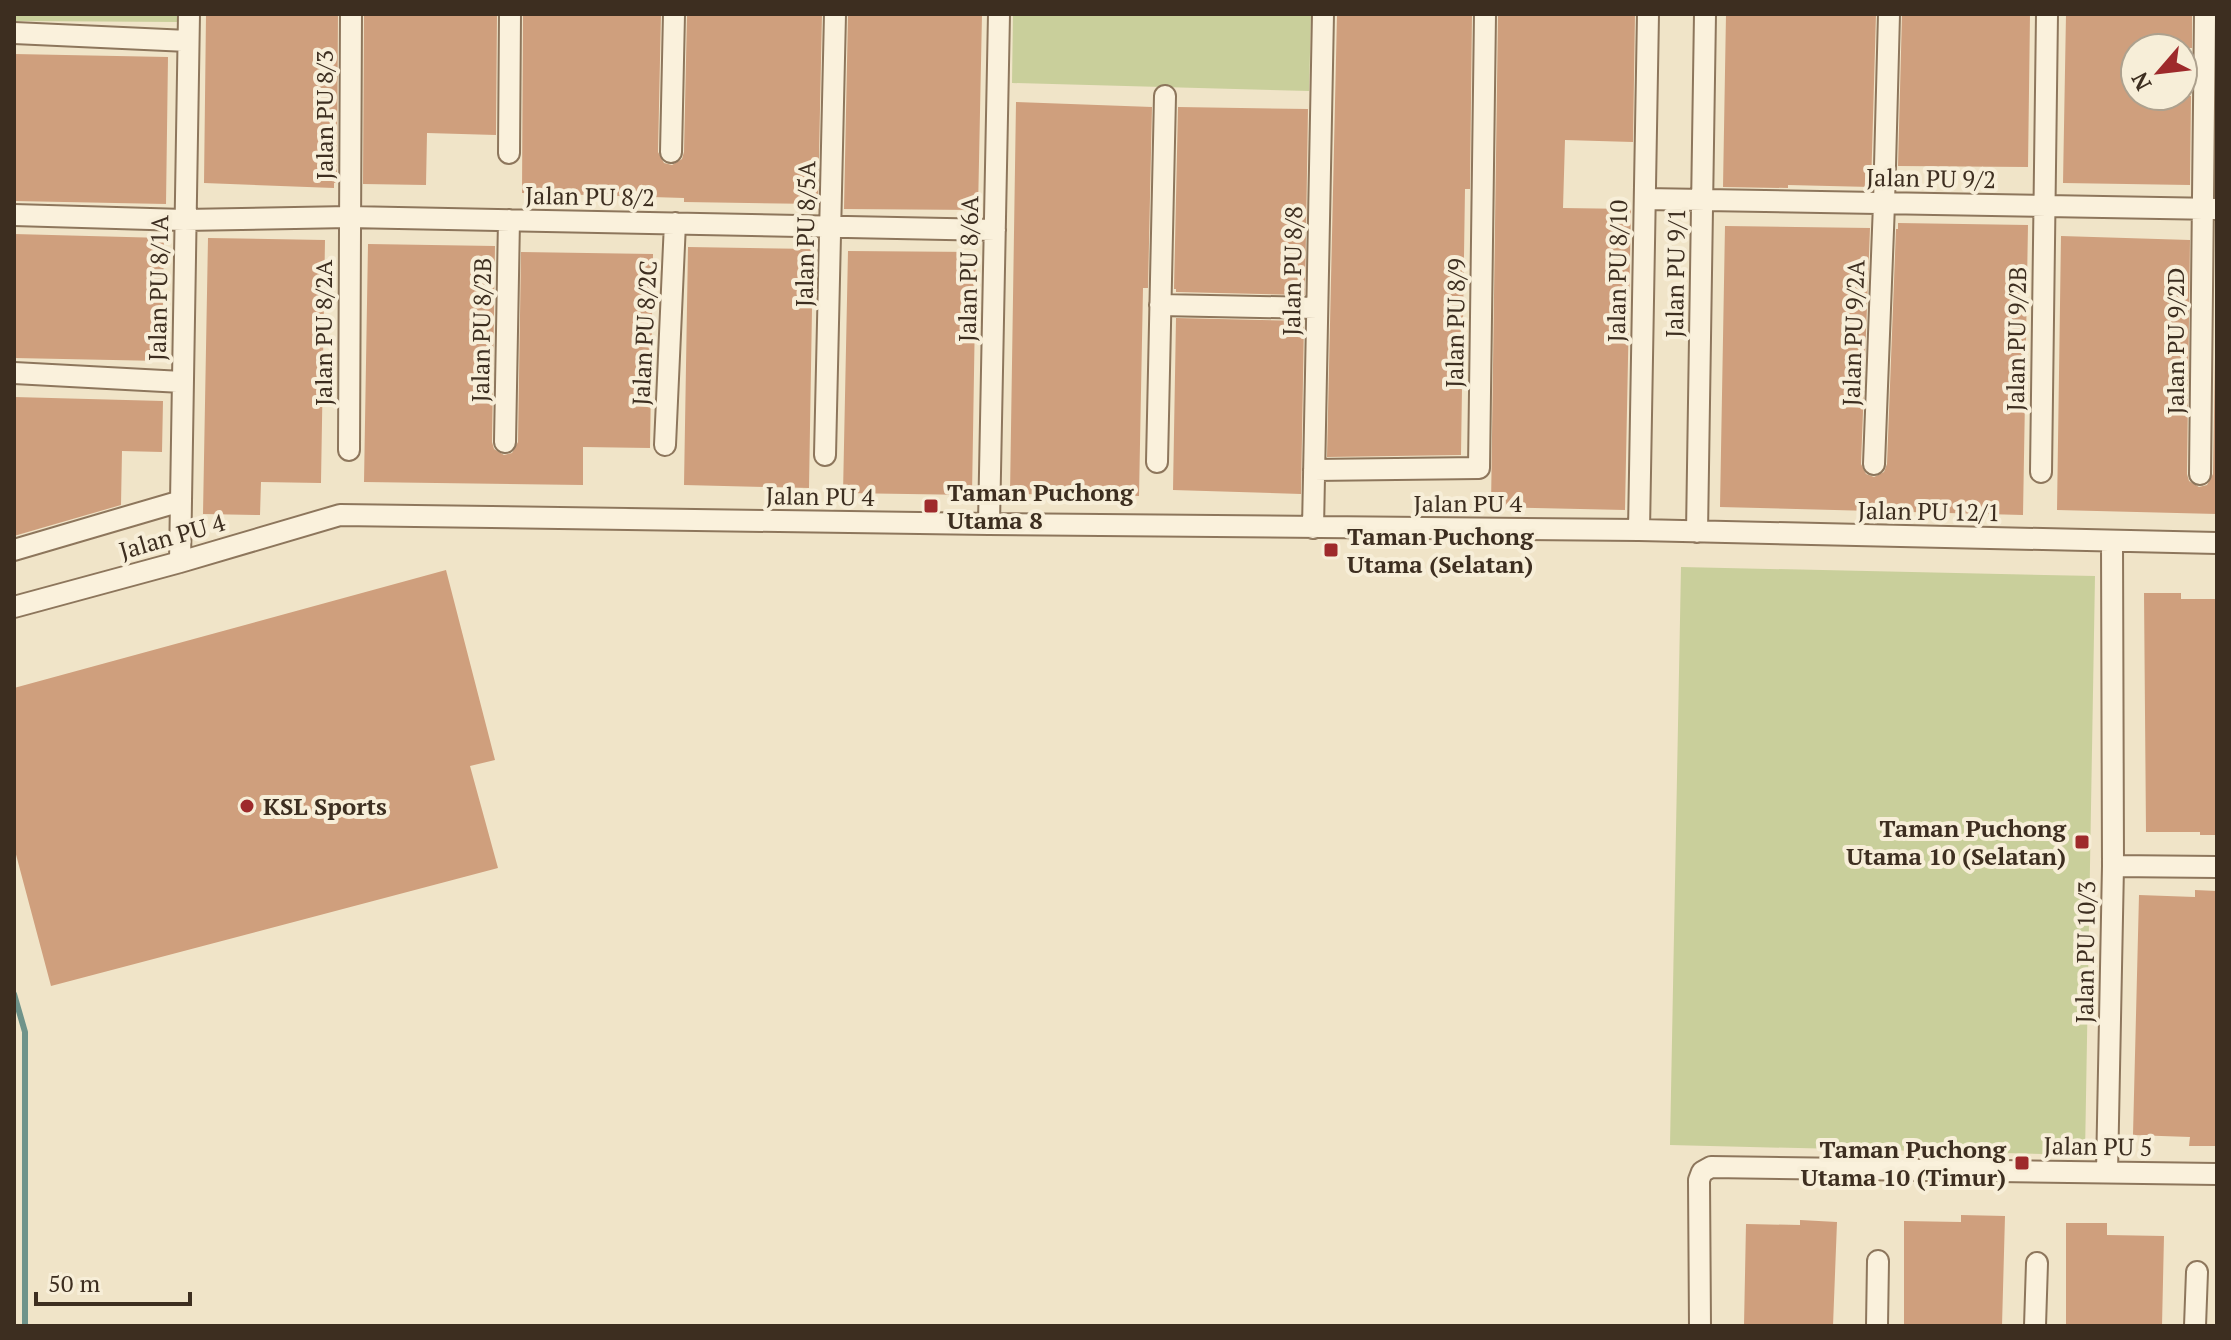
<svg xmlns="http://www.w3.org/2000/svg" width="2231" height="1340" viewBox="0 0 2231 1340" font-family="'PT Serif',serif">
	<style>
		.green { fill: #c9cf9b }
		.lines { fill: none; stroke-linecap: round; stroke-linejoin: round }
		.stream { stroke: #6f938a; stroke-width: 6 }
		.building { fill: #cf9f7d }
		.minor-casing { stroke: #8d765c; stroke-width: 24 }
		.minor { stroke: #faf1dc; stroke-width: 20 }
		.poi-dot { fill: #9e2a2b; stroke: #f7eed8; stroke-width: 3 }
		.labels { text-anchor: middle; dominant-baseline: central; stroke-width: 8; stroke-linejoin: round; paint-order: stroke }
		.street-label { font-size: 24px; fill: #3d2e20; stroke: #f7eed8 }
		.poi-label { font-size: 24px; font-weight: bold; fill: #3d2e20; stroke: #f7eed8; text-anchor: start }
	</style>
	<rect width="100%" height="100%" fill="#f0e4c8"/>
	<!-- green -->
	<path class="green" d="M14,14H180L179,22L14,21Z
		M1013,14H1311L1309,91L1012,83Z
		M1681,567L2095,576L2085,1155L1670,1145Z"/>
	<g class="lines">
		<!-- stream -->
		<path class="stream" d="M14,994L25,1032V1326"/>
	</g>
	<!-- building -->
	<path class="building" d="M206,14H338L337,183H334V188L204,183Z
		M364,14H497L496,135L427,133L426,185L363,184Z
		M523,14H661L658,152L664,163L672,165L682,159L684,152L687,14H822L818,204L684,202V198L522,193Z
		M848,14H982L978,210L844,209Z
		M1337,14H1472L1470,189H1465L1461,455L1327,457Z
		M1498,14H1635L1633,142L1565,140L1563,208L1631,209L1625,510L1491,507Z
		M1726,14H1876L1871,187L1788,185V188L1723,187Z
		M1902,14H2030L2028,167L1898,166Z
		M2066,14H2192V48H2135V96H2191L2190,185L2063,183Z
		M14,54L168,57L166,204L14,201Z
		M1016,102L1152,107L1148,288H1143L1139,496L1010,494Z
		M1178,107L1308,109L1305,295L1176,292V289H1174Z
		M1898,223L2028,225L2023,515L1720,507L1725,226L1870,228L1861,464L1866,474L1874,477L1884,472L1887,464L1896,229H1898Z
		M14,234L164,238L162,361L14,358Z
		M2061,236L2190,240L2187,474L2189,481L2199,487L2207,485L2213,474L2217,240V514L2057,510Z
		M208,238L325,240L321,483L261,482L260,515L203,514Z
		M368,244L495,246L492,442L494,449L504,455L512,453L518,442L521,252L653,254L650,448L583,447V485L364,482Z
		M688,247L813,249L809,488L684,485Z
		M848,251L976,252L972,495L843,493Z
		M1176,318L1304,321L1301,494L1173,490Z
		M14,397L163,401L162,452L122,451L121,505L14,536Z
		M446,570L495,760L470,766L498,868L51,986L14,847V688Z
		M2144,593H2181V599H2217V835H2200V832H2146Z
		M2195,890L2217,891V1146H2189L2190,1137L2133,1135L2139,895L2195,897Z
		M1961,1215L2005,1216L2002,1326H1904V1221L1961,1222Z
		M1800,1220L1837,1222L1833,1326H1744L1746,1224L1800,1225Z
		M2066,1223H2107V1235L2164,1236L2162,1326H2066Z"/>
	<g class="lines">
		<!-- minor casing -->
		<g class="minor-casing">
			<path id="minor" d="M14,33L188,41
				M671,152L674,14
				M509,153L510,14
				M1645,199L2217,209
				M14,215L184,220L349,217L995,230
				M1160,305L1317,308
				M14,373L182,382
				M505,442L509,220
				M665,445L675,223
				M349,450L351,14
				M825,455L835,14
				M1157,462L1165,96
				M1874,464L1884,204L1889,14
				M1314,470L1479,468L1485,14
				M2041,472L2047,14
				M2200,474L2205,14
				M989,524L999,14
				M1313,528L1323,14
				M1639,530L1648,14
				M1697,532L1705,14
				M14,550L181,501
				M180,562L189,14
				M14,607L180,562L340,515L989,524L1639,530L2217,543
				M2113,866L2217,867
				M2107,1172L2113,866L2112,541
				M1700,1326L1699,1180L1702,1172L1711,1167L2217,1174
				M1877,1326L1878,1261
				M2035,1326L2037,1263
				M2195,1326L2197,1272"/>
		</g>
		<!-- minor -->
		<use href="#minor" class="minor"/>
	</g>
	<!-- markers -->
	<g class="poi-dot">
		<rect x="923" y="498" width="16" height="16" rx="4"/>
		<rect x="1323" y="542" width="16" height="16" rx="4"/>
		<circle cx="247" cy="806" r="8"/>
		<rect x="2074" y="834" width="16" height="16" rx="4"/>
		<rect x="2014" y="1155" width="16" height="16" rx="4"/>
	</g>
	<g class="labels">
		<!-- street labels -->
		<g class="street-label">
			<text transform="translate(324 115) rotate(-90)">Jalan PU 8/3</text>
			<text transform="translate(1931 178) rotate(1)">Jalan PU 9/2</text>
			<text transform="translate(590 196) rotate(1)">Jalan PU 8/2</text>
			<text transform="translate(805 234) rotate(-89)">Jalan PU 8/5A</text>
			<text transform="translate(968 269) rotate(-89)">Jalan PU 8/6A</text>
			<text transform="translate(1292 271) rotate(-89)">Jalan PU 8/8</text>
			<text transform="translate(1617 271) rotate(-89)">Jalan PU 8/10</text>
			<text transform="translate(1675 273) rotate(-89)">Jalan PU 9/1</text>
			<text transform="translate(158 288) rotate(-89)">Jalan PU 8/1A</text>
			<text transform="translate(1455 323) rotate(-89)">Jalan PU 8/9</text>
			<text transform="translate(481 330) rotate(-89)">Jalan PU 8/2B</text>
			<text transform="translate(323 333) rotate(-90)">Jalan PU 8/2A</text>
			<text transform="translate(644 333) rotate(-87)">Jalan PU 8/2C</text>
			<text transform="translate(1853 333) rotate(-88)">Jalan PU 9/2A</text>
			<text transform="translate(2016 339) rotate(-89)">Jalan PU 9/2B</text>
			<text transform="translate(2175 341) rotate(-90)">Jalan PU 9/2D</text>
			<text transform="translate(820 496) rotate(1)">Jalan PU 4</text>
			<text x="1468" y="503">Jalan PU 4</text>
			<text transform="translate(1929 511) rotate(1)">Jalan PU 12/1</text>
			<text transform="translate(172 536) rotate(-16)">Jalan PU 4</text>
			<text transform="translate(2085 952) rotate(-89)">Jalan PU 10/3</text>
			<text transform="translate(2098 1146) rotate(1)">Jalan PU 5</text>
		</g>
		<!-- poi labels -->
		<g class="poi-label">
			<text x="947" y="492">Taman Puchong<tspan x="947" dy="28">Utama 8</tspan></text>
			<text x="1347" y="536">Taman Puchong<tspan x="1347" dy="28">Utama (Selatan)</tspan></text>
			<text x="263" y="806">KSL Sports</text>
			<text x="2066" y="828" text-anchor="end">Taman Puchong<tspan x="2066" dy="28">Utama 10 (Selatan)</tspan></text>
			<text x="2006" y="1149" text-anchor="end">Taman Puchong<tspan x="2006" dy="28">Utama 10 (Timur)</tspan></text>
		</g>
	</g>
	<!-- border -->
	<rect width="2231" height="1340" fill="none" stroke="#3d2e20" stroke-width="32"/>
	<!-- north arrow -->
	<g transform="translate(2159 72) rotate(242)"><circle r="38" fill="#f7eed8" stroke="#ada18e" stroke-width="2"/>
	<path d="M0-6L14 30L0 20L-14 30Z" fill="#9e2a2b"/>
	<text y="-12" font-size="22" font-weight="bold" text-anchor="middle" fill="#3d2e20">N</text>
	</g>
	<!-- scale -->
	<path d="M36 1292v12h154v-12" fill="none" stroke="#3d2e20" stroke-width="4"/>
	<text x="48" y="1292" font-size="24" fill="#3d2e20" stroke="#f7eed8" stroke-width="6" paint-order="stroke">50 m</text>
</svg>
